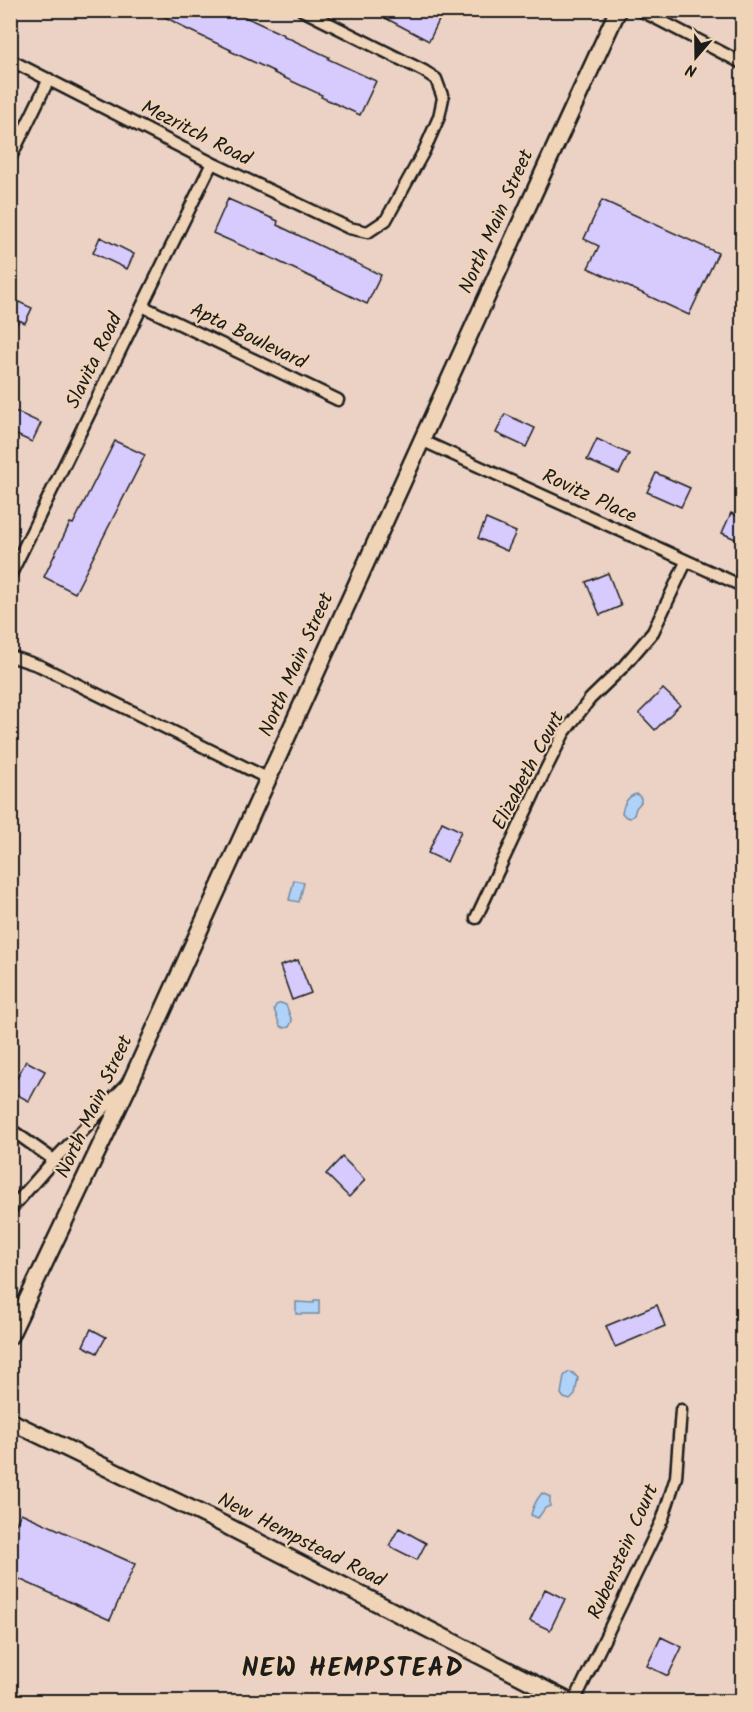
<svg xmlns="http://www.w3.org/2000/svg" width="753" height="1712" viewBox="0 0 753 1712" font-family="Kalam,sans-serif">
	<style>
		.water { fill: #afd3f8; stroke: #748aa0; stroke-width: 1.5 }
		.building { fill: #d7cbfd; stroke: #1c1c1c; stroke-width: 1.5 }
		.lines { fill: none; stroke-linecap: round; stroke-linejoin: round }
		.street-casing { stroke: #1c1c1c; stroke-width: 15 }
		.secondary-casing { stroke: #1c1c1c; stroke-width: 20 }
		.street { stroke: #f0d4b7; stroke-width: 10 }
		.secondary { stroke: #f0d4b7; stroke-width: 15 }
		.labels { text-anchor: middle; dominant-baseline: central; stroke-width: 4.5; stroke-linejoin: round; paint-order: stroke }
		.street-label { font-size: 20px; fill: #1c1c1c; stroke: #f0d4b7 }
		.district-label { font-size: 26px; font-weight: bold; letter-spacing: 1.5px; fill: #1c1c1c; stroke: #f0d4b7 }
	</style>
	<rect width="100%" height="100%" fill="#ebd2c5"/>
	<filter id="ink" filterUnits="userSpaceOnUse"><feTurbulence type="fractalNoise" baseFrequency=".0167" numOctaves="2"/><feDisplacementMap in="SourceGraphic" scale="12" xChannelSelector="R" yChannelSelector="G"/><feConvolveMatrix kernelMatrix="1 2 1 2 8 2 1 2 1" color-interpolation-filters="sRGB"/></filter>
	<g filter="url(#ink)">
		<!-- water -->
		<path class="water" d="M637,794L641,798V802L636,808L634,815L630,818L626,817L622,813C623,805 628,795 637,794Z
			M294,880L304,883L299,902L289,900Z
			M281,1003L286,1005L292,1021L289,1027L284,1028L280,1026L274,1009L276,1005Z
			M314,1300H319V1314H296V1302L314,1303Z
			M569,1372L573,1373L578,1378L575,1395L570,1400L564,1398L561,1394L564,1376Z
			M542,1493L550,1497V1506L545,1508L538,1518L531,1515C533,1506 536,1500 542,1493Z"/>
		<!-- building -->
		<path class="building" d="M152,10H230L284,35V36L329,57L328,59L376,81L360,115L321,97L322,95L274,73L275,72L230,51L231,50L182,27V26Z
			M370,10H444L429,41Z
			M228,199L278,221L277,225L381,275L367,304L263,254V255L213,233Z
			M602,200L718,253L689,315L588,268L599,246L584,239Z
			M100,237L134,254L127,269L93,253Z
			M10,298L32,308L25,323L19,320L10,336Z
			M10,409L41,423L32,442L10,432Z
			M505,414L535,428L526,447L496,433Z
			M597,439L629,454L619,474L587,460Z
			M115,441L145,455L75,593L44,577L70,523L73,524Z
			M656,473L690,488L681,507L647,492Z
			M731,513L742,518V542L722,533Z
			M486,519L516,532L507,551L478,538Z
			M608,573L621,606L600,615L586,582Z
			M663,689L680,705L655,730L639,713Z
			M442,822L461,831L447,862L428,853Z
			M298,960L311,993L292,1000L280,966Z
			M26,1061L45,1071L29,1101L10,1091Z
			M342,1157L365,1180L349,1197L326,1174Z
			M657,1305L665,1326L615,1347L606,1326Z
			M91,1329L106,1337L97,1353L83,1346Z
			M21,1513L135,1564L110,1620L10,1575V1536Z
			M399,1528L426,1543L417,1560L389,1546Z
			M545,1589L565,1599L550,1630L530,1621Z
			M661,1637L682,1647L668,1676L647,1666Z"/>
		<g class="lines">
			<!-- street casing -->
			<g class="street-casing">
				<path id="street" d="M640,10L742,63
					M10,60L212,163L349,228L368,232L386,220L424,151L439,117L443,98L436,79L424,71L302,10
					M10,159L49,79
					M142,306L338,400
					M421,440L742,586
					M10,576L212,163
					M10,656L40,666L269,779
					M476,918L543,775L564,733L590,699L623,667L653,632L686,562
					M10,1129L54,1160
					M10,1210L54,1160L126,1085
					M574,1702L663,1518L676,1477L681,1410"/>
			</g>
			<!-- secondary casing -->
			<g class="secondary-casing">
				<path id="secondary" d="M10,1336L131,1081L548,162L618,10
					M10,1421L229,1527L570,1702"/>
			</g>
			<!-- street -->
			<use href="#street" class="street"/>
			<!-- secondary -->
			<use href="#secondary" class="secondary"/>
		</g>
	</g>
	<g class="labels">
		<!-- street labels -->
		<g class="street-label">
			<text transform="translate(196 134) rotate(27)">Mezritch Road</text>
			<text transform="translate(497 222) rotate(-66)">North Main Street</text>
			<text transform="translate(248 337) rotate(26)">Apta Boulevard</text>
			<text transform="translate(95 361) rotate(-64)">Slavita Road</text>
			<text transform="translate(589 497) rotate(25)">Rovitz Place</text>
			<text transform="translate(297 665) rotate(-66)">North Main Street</text>
			<text transform="translate(529 771) rotate(-62)">Elizabeth Court</text>
			<text transform="translate(95 1107) rotate(-65)">North Main Street</text>
			<text transform="translate(301 1541) rotate(27)">New Hempstead Road</text>
			<text transform="translate(624 1552) rotate(-66)">Rubenstein Court</text>
		</g>
		<!-- district labels -->
		<g class="district-label">
			<text x="353" y="1669">NEW HEMPSTEAD</text>
		</g>
	</g>
	<!-- margin -->
	<rect width="753" height="1712" fill="none" stroke="#f0d4b7" stroke-width="36"/>
	<rect x="18" y="18" width="717" height="1676" fill="none" stroke="#1c1c1c" stroke-width="2" filter="url(#ink)"/>
	<!-- north arrow -->
	<g transform="translate(696 57) rotate(200)" stroke="#f0d4b7" stroke-width="4.5" paint-order="stroke">
	<path d="M0-4.5L10 22L0 15L-10 22Z" fill="#1c1c1c"/>
	<text y="-9" font-size="16" font-weight="bold" text-anchor="middle" fill="#1c1c1c">N</text>
	</g>
</svg>
